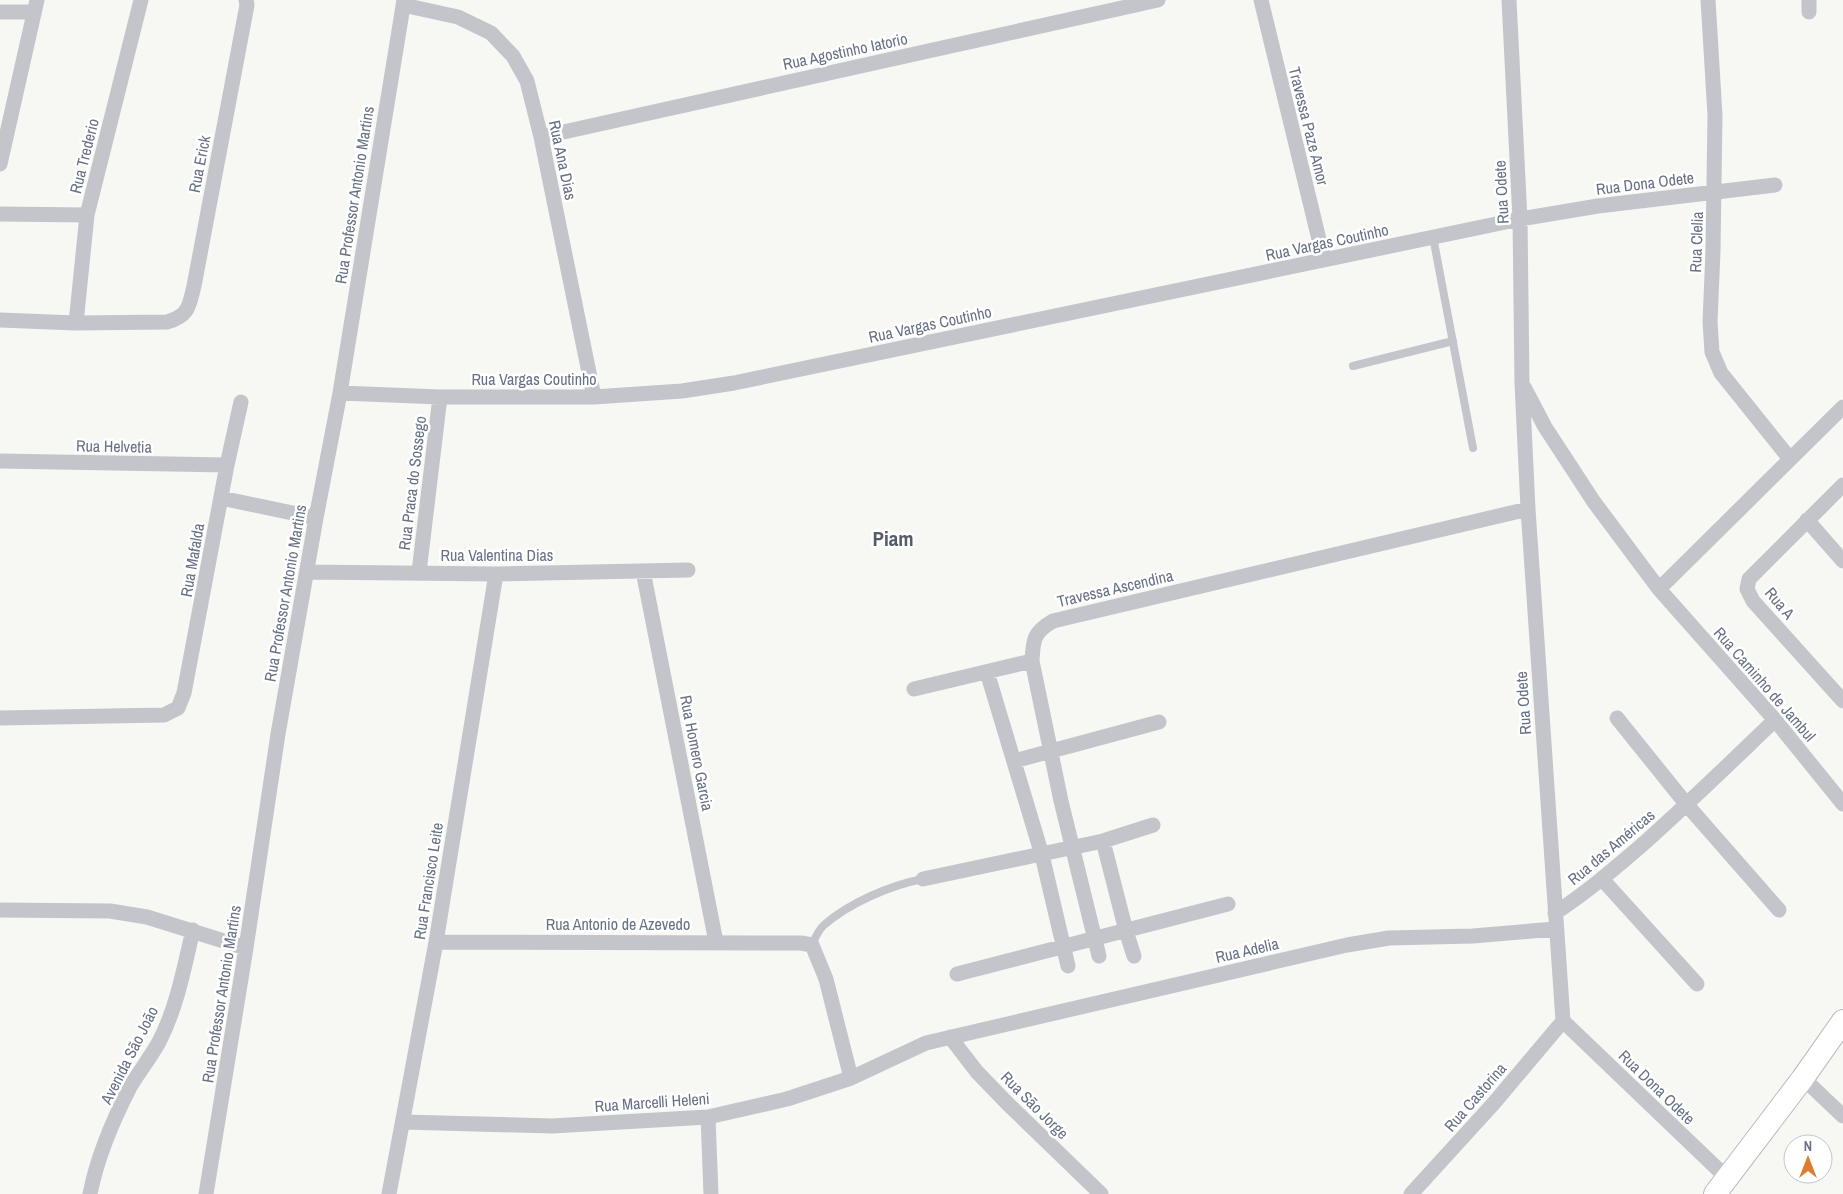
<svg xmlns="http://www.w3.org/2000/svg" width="1843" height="1194" viewBox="0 0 1843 1194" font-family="'Archivo Narrow',sans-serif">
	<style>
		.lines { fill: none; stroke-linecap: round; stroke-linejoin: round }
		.primary-casing { stroke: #b6b9be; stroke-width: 24 }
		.lane { stroke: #c3c5ca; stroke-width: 8 }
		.street { stroke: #c3c5ca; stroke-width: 15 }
		.primary { stroke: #fff; stroke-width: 22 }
		.labels { text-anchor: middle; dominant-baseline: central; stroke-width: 5; stroke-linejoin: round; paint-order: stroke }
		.street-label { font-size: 16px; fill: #677184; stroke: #fff }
		.district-label { font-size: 21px; font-weight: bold; fill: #555c6a; stroke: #fff }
	</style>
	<rect width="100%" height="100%" fill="#f7f7f4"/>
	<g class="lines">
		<!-- primary casing -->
		<g class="primary-casing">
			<path id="primary" d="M1715,1194L1803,1078L1843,1021"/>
		</g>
		<!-- lane -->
		<path class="lane" d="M1433,237L1473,448
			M1353,366L1453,341
			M812,945C815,938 819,929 824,925C849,903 891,885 923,879"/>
		<!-- street -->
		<path class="street" d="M1261,0L1324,260
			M1509,0L1520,219L1522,383L1528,509L1563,1021
			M1708,0L1715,115L1713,251L1710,322L1712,352L1721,373L1790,459
			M1809,0V12
			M403,5L458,17L491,33L513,56L527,81L541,137L594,397
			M0,12H34
			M541,137L1158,0
			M0,164L37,0
			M0,214L87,215
			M0,320L76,323L167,322C189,316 189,306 194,286L247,5L246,0
			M76,323L87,215L141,0
			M1524,387L1545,427L1594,502L1659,589L1775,720L1843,804
			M340,393L440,397H594L682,391L734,383L1520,219L1598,206L1775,185
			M0,461L227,465
			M1843,485L1749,579L1747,589L1753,601L1843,701
			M221,498L316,518
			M1807,520L1843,561
			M643,571L716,942
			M307,572L496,574L688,570
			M419,572L440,397
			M1659,589L1843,407
			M987,672L1042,855L1068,966
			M914,689L1032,661
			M0,718L164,715L178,708L184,693L227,465L241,402
			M1617,718L1687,805L1779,910
			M1014,761L1159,722
			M1103,841L1126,931L1134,956
			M923,879L1103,841L1153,825
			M1602,879L1697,984
			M0,910L110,911L147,917L246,948
			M1555,913C1586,893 1614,869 1642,845C1688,804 1731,762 1775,720
			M436,942L801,943L812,945L826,979L851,1078
			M1099,956L1061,801L1032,661C1033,639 1034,632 1053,621L1528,509
			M957,974L1228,904
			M1563,1021L1727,1178
			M950,1037L977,1072L1008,1104L1101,1194
			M1803,1078L1843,1116
			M708,1117L711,1194
			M403,1122L552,1126L708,1117L787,1099L851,1078L926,1043L1347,945L1389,938L1473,936L1555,929
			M90,1194C97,1158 113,1120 130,1087C139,1072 150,1058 159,1042C177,1007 184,968 193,930
			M206,1194L246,948L278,734L316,518L340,393L404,0
			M389,1194L436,942L496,574
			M1411,1194L1494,1103L1563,1021"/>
		<!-- primary -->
		<use href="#primary" class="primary"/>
	</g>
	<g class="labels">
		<!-- street labels -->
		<g class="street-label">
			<text transform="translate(845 51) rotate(-12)">Rua Agostinho Iatorio</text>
			<text transform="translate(1309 126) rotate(76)">Travessa Paze Amor</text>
			<text transform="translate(84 156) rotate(-76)">Rua Trederio</text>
			<text transform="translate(563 160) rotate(78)">Rua Ana Dias</text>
			<text transform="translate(199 164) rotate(-79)">Rua Erick</text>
			<text transform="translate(1645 183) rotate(-7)">Rua Dona Odete</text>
			<text transform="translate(1501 192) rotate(-93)">Rua Odete</text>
			<text transform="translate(354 195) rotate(-81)">Rua Professor Antonio Martins</text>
			<text transform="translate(1327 242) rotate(-12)">Rua Vargas Coutinho</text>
			<text transform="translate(1696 242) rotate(-88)">Rua Clelia</text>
			<text transform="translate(930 324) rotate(-12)">Rua Vargas Coutinho</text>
			<text x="534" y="379">Rua Vargas Coutinho</text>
			<text transform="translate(114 446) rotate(1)">Rua Helvetia</text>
			<text transform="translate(412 483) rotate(-83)">Rua Praca do Sossego</text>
			<text x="497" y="555">Rua Valentina Dias</text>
			<text transform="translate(192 560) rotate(-80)">Rua Mafalda</text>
			<text transform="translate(1115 588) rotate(-13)">Travessa Ascendina</text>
			<text transform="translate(285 593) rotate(-80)">Rua Professor Antonio Martins</text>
			<text transform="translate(1780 603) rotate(50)">Rua A</text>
			<text transform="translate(1765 684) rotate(49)">Rua Caminho de Jambul</text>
			<text transform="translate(1523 703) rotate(-94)">Rua Odete</text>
			<text transform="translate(697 753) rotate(79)">Rua Homero Garcia</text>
			<text transform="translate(1611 847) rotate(-40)">Rua das Américas</text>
			<text transform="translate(428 881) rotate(-81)">Rua Francisco Leite</text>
			<text x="618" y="924">Rua Antonio de Azevedo</text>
			<text transform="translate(1247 950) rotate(-13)">Rua Adelia</text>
			<text transform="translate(221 994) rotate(-81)">Rua Professor Antonio Martins</text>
			<text transform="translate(129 1055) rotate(-63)">Avenida São João</text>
			<text transform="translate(1657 1087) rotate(44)">Rua Dona Odete</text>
			<text transform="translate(1475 1097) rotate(-49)">Rua Castorina</text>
			<text transform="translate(652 1102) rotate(-4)">Rua Marcelli Heleni</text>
			<text transform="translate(1035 1105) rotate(45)">Rua São Jorge</text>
		</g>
		<!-- district labels -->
		<g class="district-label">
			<text x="893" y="538">Piam</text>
		</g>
	</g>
	<!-- north arrow -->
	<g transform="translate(1808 1159)"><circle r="24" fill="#ffffff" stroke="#c2c6ce"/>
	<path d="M0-4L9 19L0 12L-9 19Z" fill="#dd7c2f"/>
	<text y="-8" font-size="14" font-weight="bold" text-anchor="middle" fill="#677184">N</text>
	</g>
</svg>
